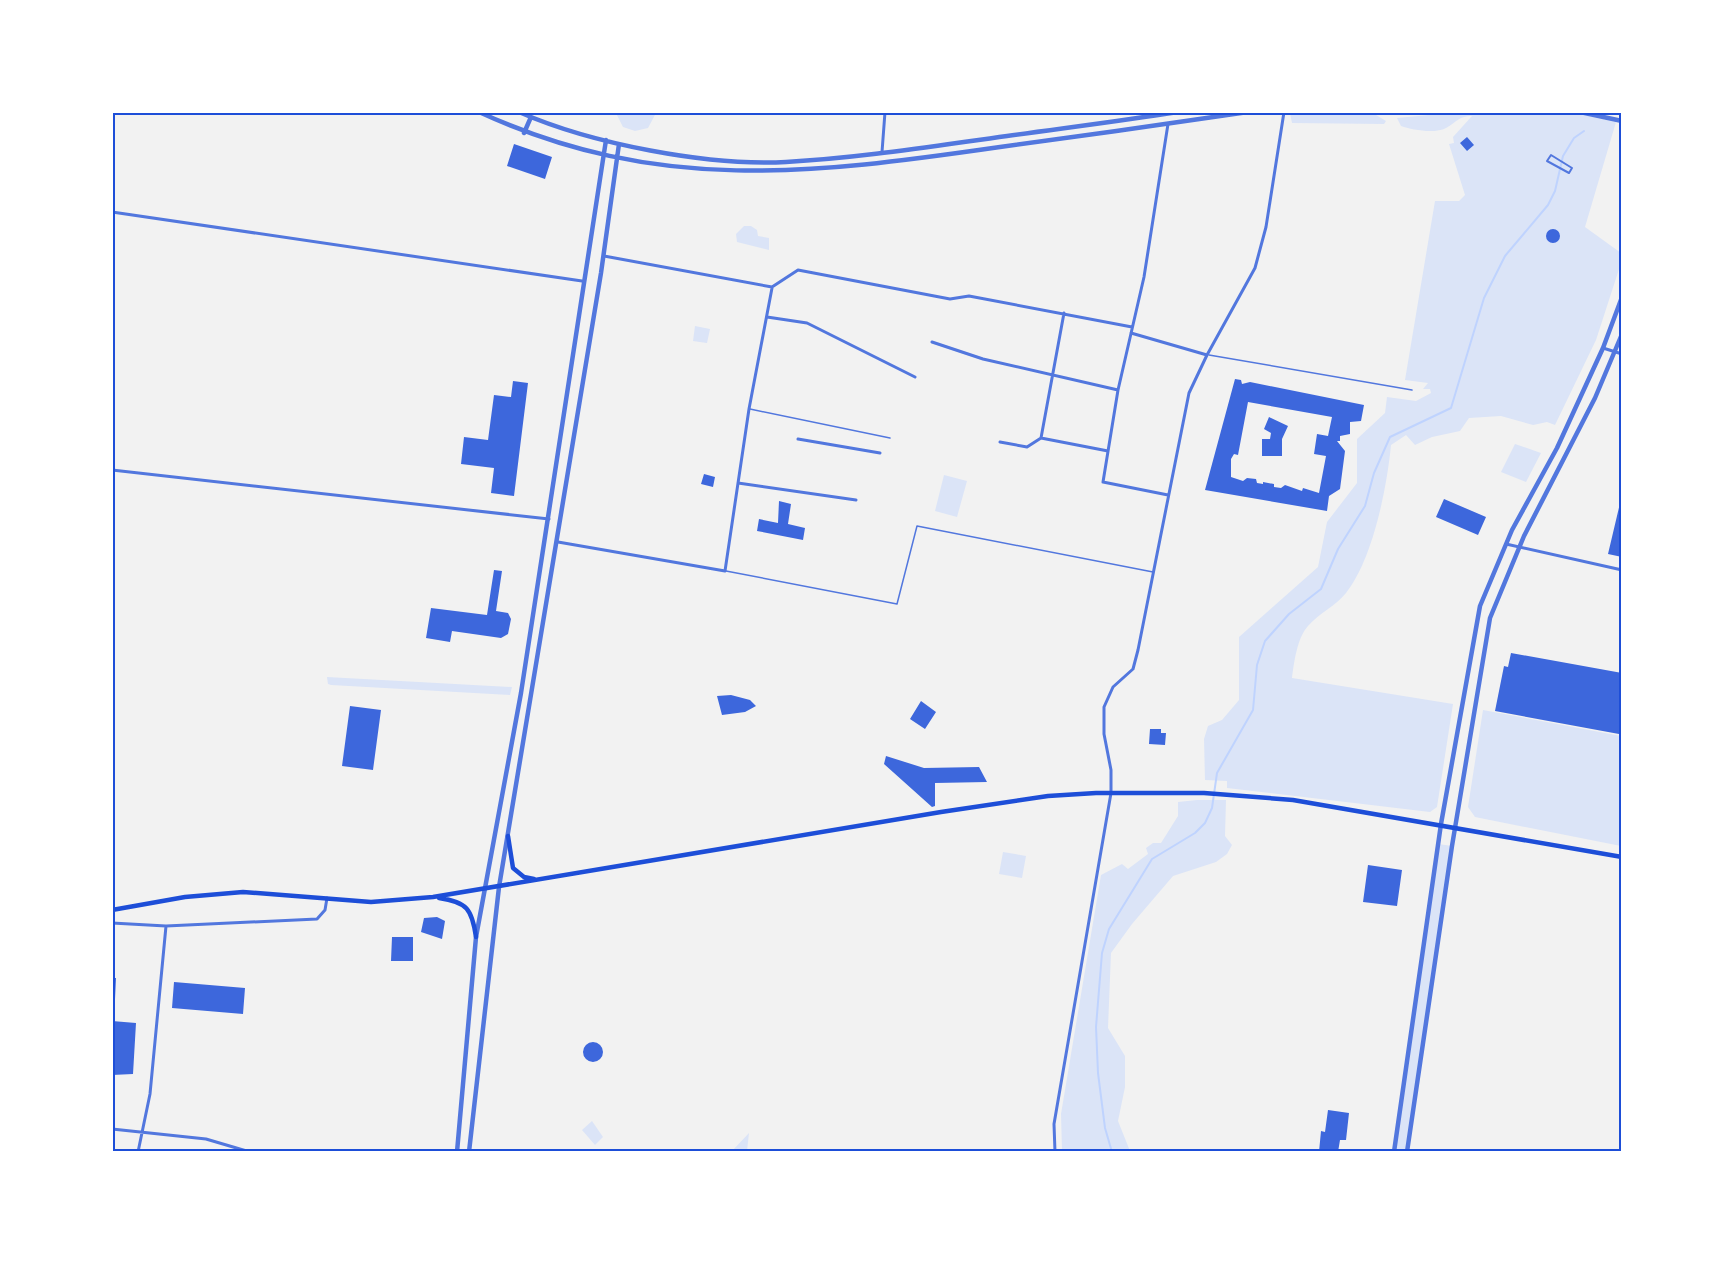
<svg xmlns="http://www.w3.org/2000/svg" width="1734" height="1264" viewBox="0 0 1734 1264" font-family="Arial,sans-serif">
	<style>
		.green { fill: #dbe4f7 }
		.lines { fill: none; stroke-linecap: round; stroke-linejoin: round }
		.stream { stroke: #bfd3fe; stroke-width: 2 }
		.building { fill: #3d67dc; fill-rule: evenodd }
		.service { stroke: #5277de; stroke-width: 1.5 }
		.pedestrian { stroke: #5277de; stroke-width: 2 }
		.minor { stroke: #5277de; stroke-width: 3 }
		.tertiary { stroke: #5277de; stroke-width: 4.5 }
		.secondary { stroke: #1d4ed8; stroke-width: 4.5 }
		.neatline { fill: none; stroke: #1d4ed8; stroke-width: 2 }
	</style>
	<rect width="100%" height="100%" fill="#f2f2f2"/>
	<!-- green -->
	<path class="green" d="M1354,112L1376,115L1386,121L1384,124L1292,123L1290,113Z
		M1461,112H1569L1616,122L1585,227L1621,253V263L1596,340L1555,425L1547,422L1533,425L1501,416L1469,418L1460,431L1432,437L1415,445L1406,435L1391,445C1387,487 1373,559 1346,593C1336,606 1319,613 1308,626C1297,638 1294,663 1292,678L1453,704L1437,807L1430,812L1227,788V781L1205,780L1204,739L1208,726L1222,720L1239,700V637L1318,567L1327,522L1357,483V439L1385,413L1387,397L1416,401L1431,393L1430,389H1423L1428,383L1405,380L1435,201H1459L1465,195L1449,144L1454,143L1453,137L1472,116C1458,116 1456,123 1446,128C1435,134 1412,130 1401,126L1397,118Z
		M616,113V112L656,113L648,128L635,131L623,127Z
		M744,226H751L757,230L758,236L769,238V250L737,242L736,234Z
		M695,326L710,329L707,343L693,341Z
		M1515,444L1541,453L1526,482L1501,472Z
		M944,475L967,481L957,517L935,511Z
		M327,677L512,687L510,695L331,685L328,684Z
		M1483,710L1621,736V846L1475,817L1468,807Z
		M1197,800H1226L1225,836L1232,845L1227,854L1216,862L1173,876L1132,924L1111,953L1108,1028L1125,1056V1087L1118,1121L1130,1151H1062L1061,1114L1101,875L1122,864L1128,869L1148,854L1146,848L1153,843H1161L1178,816V802Z
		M1438,844L1452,846L1407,1151L1394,1152Z
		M1003,852L1026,856L1022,878L999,874Z
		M592,1121L603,1137L595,1145L582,1130Z
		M749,1133L747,1151H732Z"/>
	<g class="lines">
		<!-- stream -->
		<path class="stream" d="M1112,1152L1105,1128L1098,1073L1096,1027L1102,953L1109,929L1152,859L1195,833L1205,823L1212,808L1217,773L1253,710L1257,665L1265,641L1289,614L1321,589L1338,549L1365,506L1374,473L1390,437L1451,408L1484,298L1505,256L1548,205L1555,191L1563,156L1574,138L1584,131"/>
	</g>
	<!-- building -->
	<path class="building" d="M1467,137L1474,145L1467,151L1460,143Z
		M514,144L552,157L545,179L507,166Z
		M1546 236a7 7 0 1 1 14 0a7 7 0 1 1-14 0Z
		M1235,379L1241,380L1242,384L1250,382L1364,405L1361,421L1350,422V434L1340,436V441H1337L1345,451L1340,489L1329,496L1327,511L1205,490ZM1248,402L1332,417L1328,436L1317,434L1314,454L1326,456L1319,493L1303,488L1302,491L1285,485L1281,488L1274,487V484L1263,482V484L1257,483L1256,479L1247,478L1243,481L1231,477V459L1234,454L1238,455Z
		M513,381L528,383L514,496L491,493L494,468L461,464L464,437L488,440L494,395L511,397Z
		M1269,417L1288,426L1282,439V456H1262V439H1270L1271,433L1264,429Z
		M704,474L715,477L713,487L701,484Z
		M1444,499L1486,517L1478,535L1436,517Z
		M1621,499H1622V557L1608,554Z
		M779,501L791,504L788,524L805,528L803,540L757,531L759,519L778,523Z
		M494,570L502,571L496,611L508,613L511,619L508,634L501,638L452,631L450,642L426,638L431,608L487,615Z
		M1511,653L1622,673L1619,734L1495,711L1504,666L1508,667Z
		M731,695L750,700L756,706L745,712L722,715L717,696Z
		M921,701L936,712L925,729L910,719Z
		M350,706L381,710L373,770L342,766Z
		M1150,729H1161V733H1166L1165,745L1149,744Z
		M886,756L924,768L979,767L987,782L935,783V806L932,807L884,764Z
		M1368,865L1402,870L1397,906L1363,902Z
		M437,917L445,921L442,939L421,932L424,918Z
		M392,937H413V961H391Z
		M112,978H116L115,999L112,998Z
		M174,982L245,988L243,1014L172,1008Z
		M112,1021L136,1023L133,1074L112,1075Z
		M583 1052a10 10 0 1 1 20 0a10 10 0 1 1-20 0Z
		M1328,1110L1349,1113L1346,1140H1340L1338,1152H1319L1321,1131L1325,1132Z"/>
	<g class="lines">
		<!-- service -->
		<path class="service" d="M1209,355L1412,390
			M750,409L890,438
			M726,571L897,604L917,526L1153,572"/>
		<!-- pedestrian -->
		<path class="pedestrian" d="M1551,155L1572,168L1569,173L1547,161Z"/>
		<!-- minor -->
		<path class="minor" d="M1168,124L1144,277L1118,390L1103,482L1168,495
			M882,152L885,112
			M112,212L582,281
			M604,256L772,287L798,270L950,299L969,296L1132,327
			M767,317L807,323L915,377
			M1131,333L1207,355
			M932,342L983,359L1118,390
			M1603,348L1622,354
			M1041,438L1108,451
			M798,439L880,453
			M1000,442L1027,447L1041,438L1064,313
			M112,470L549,519
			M738,483L856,500
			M558,542L725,571L749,409L772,288
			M1506,544L1622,570
			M112,923L166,926L317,919L325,910L327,898
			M112,1129L206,1139L250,1152
			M138,1152L150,1094L166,926
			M1055,1152L1054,1124L1111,793V770L1104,734V707L1113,687L1133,669L1138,650L1189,393L1207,355L1255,268L1266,227L1284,112"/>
		<!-- tertiary -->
		<path class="tertiary" d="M479,112C658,194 812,174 1000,147C1083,136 1165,124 1248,112
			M519,112C592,144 707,166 786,162C860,158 934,146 1007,136C1064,128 1121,121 1178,112
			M1580,112L1622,121
			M524,133L531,117
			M457,1152L476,937L521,693L606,140
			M469,1152L499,887L601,273L619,144
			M1394,1152L1441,824L1480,606L1512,530L1557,448L1603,348L1622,297
			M1407,1152L1452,846L1490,618L1524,536L1595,398L1622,334"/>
		<!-- secondary -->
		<path class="secondary" d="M508,836L513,868L524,877L534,879
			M439,898C467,902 472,909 476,937
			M112,910L185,897L243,892L371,902L433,897L941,812L1048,796L1096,793H1204L1293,800L1622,857"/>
	</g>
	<!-- border -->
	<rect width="1734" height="1264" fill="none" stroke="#ffffff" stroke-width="228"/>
	<rect x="114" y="114" width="1506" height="1036" class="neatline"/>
</svg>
